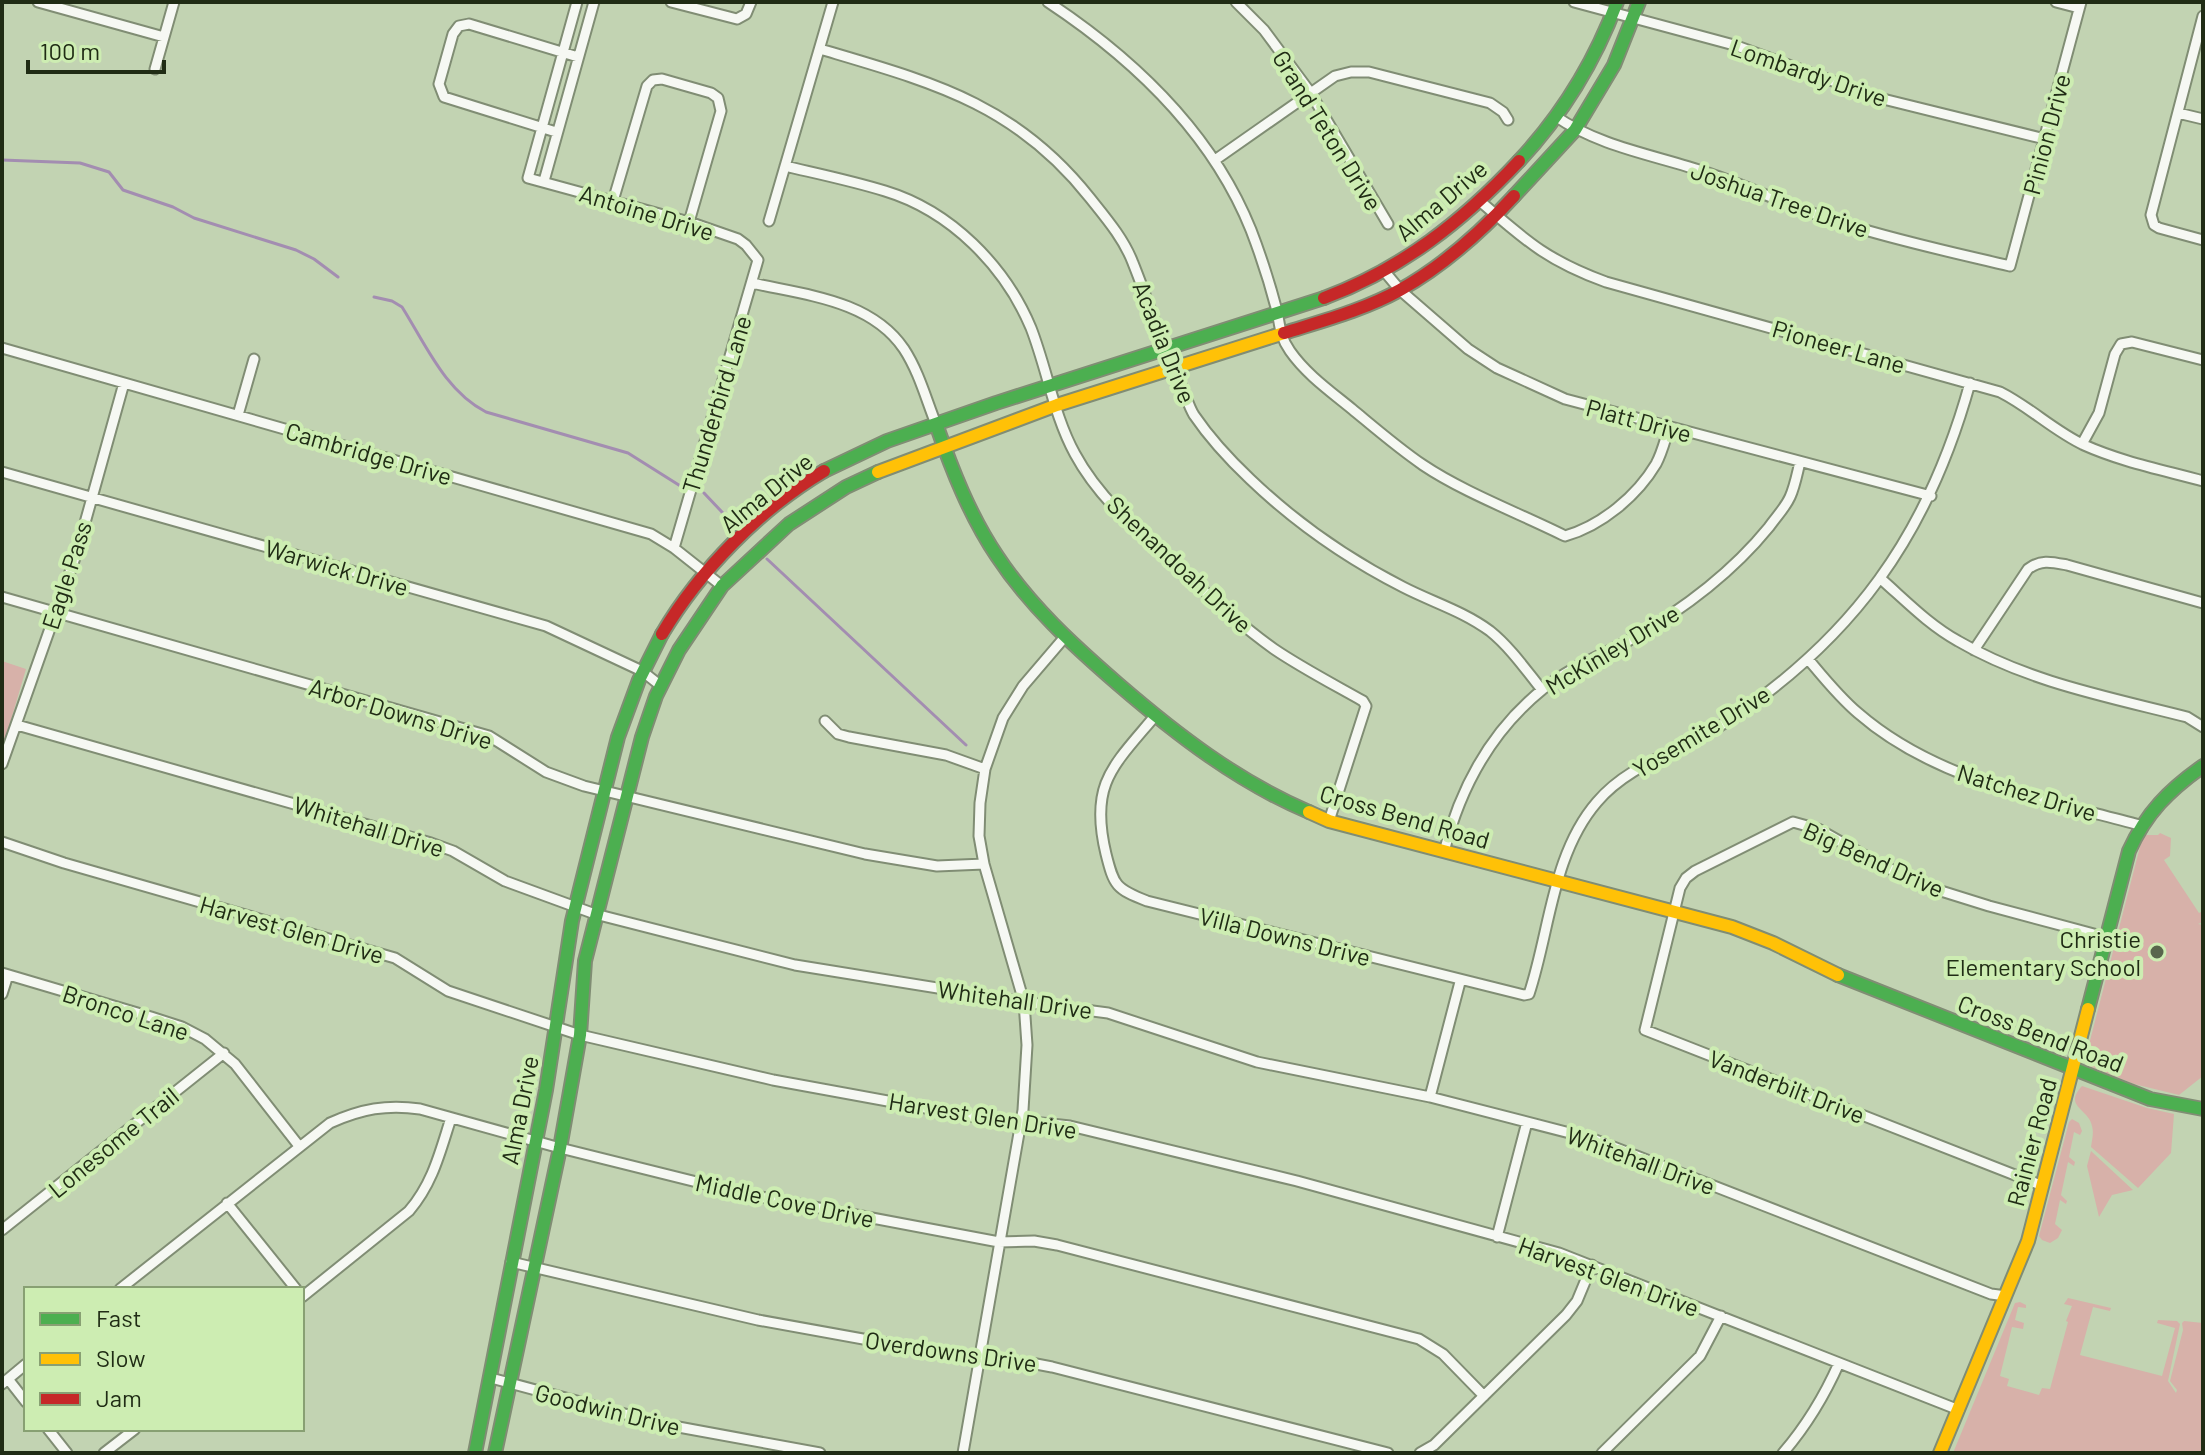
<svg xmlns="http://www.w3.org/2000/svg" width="2205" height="1455" viewBox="0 0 2205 1455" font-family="Barlow,sans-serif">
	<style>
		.green { fill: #d7b1a9 }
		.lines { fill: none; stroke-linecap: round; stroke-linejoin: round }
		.stream { stroke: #a38db1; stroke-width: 3 }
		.street-casing { stroke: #808d74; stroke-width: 13 }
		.fast-casing { stroke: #808d74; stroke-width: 16 }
		.slow-casing { stroke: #808d74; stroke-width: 16 }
		.jam-casing { stroke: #808d74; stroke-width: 16 }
		.street { stroke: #f6f8f3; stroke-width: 9 }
		.fast { stroke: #4caf50; stroke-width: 12 }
		.slow { stroke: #ffc107; stroke-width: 12 }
		.jam { stroke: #c62828; stroke-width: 12 }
		.poi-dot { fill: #59664c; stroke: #cdedb2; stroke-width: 3 }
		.labels { text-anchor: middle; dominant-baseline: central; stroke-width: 8; stroke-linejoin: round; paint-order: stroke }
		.street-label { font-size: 24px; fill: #202c15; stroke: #cdedb2 }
		.poi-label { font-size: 24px; fill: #202c15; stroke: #cdedb2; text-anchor: end }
	</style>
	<rect width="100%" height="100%" fill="#c2d3b2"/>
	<!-- green -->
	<path class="green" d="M2,661L26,669L2,750Z
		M2160,833L2171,838L2170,856L2164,860L2199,913L2203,911V922L2198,924L2203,925V1076L2179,1095L2134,1084L2089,1066L2085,1060L2141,843L2145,835H2158Z
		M2082,1086L2147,1108L2174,1114L2171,1153L2138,1188L2091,1147C2092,1140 2094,1133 2092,1126C2088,1108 2063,1107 2082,1086Z
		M2072,1119L2079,1123L2082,1131L2080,1135L2074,1132L2069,1157L2075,1162L2074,1166L2068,1162L2061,1195L2067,1201L2066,1204L2060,1200L2055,1224L2062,1230L2058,1238L2050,1243L2042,1240L2039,1236L2069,1122Z
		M2091,1151L2133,1190L2112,1195L2099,1217L2087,1166Z
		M2068,1298L2111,1308L2110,1311L2093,1307L2080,1355L2162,1376L2175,1328L2157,1323L2158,1320L2177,1321L2180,1324L2168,1381L2176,1393L2177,1390L2170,1381L2183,1330L2182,1323L2184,1321L2203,1323V1453H1953L2015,1303L2020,1302L2026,1305V1308L2018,1307L2015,1320L2024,1323L2023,1329L2012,1327L2000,1376L2009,1379L2007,1386L2039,1395L2042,1388L2050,1389L2068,1322L2066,1321L2072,1306L2064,1304Z"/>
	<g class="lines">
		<!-- stream -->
		<path class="stream" d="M2,160L80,163L109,172L123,190L173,207L194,218L296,250L314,259L338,277
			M374,297L392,301L402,307C426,345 445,391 486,412L628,453L682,487
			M704,493L738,529
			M767,559L966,745"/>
		<!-- street casing -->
		<g class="street-casing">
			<path id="street" d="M38,2L164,37
				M577,2L528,178L689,222L738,239L746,245L758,260L674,548
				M671,2L737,19L746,14L751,2
				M1048,2C1134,59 1212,133 1251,230C1261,256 1270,284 1277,311C1280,326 1280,337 1290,351C1306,374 1330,391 1352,409C1375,428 1398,448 1423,465C1463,492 1521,514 1565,536C1601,526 1637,496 1656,464C1662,453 1665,440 1669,428
				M1236,2L1264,30L1310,92L1388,224
				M1574,2L1734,45L1879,98L2045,139
				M2056,2L2079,8
				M2203,16L2151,215L2154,225L2159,228L2203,240
				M820,49C931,82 1015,103 1090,198C1106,218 1124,239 1133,263C1150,305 1162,347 1182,387C1186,396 1189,407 1194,415C1209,437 1231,461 1250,479C1295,522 1348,559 1403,587C1432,602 1463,611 1490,631C1510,647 1526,670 1542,690
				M155,69L174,2
				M2178,113L2203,119
				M1555,116C1602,148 1656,155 1708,173C1755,189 1798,210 1845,224C1899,241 1955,253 2010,266L2081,2
				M556,132L444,97L439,84L453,34L459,26L469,24L578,57
				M1215,160L1335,76L1351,72H1369L1490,103L1503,112L1508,120
				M785,166C819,174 853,181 885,191C951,211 1005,266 1031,328C1047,369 1054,416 1075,454C1097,495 1134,528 1168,558C1202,589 1236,622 1274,649C1302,668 1333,684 1363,701L1366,706L1329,821
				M544,181L594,2
				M613,201L647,86L653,80L662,79L711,93L718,98L721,111L689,222
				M1481,202C1526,241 1548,261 1606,282L2000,392C2030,407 2054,431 2084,445C2122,462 2163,470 2203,481
				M769,221L833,2
				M1385,272L1400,290L1468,349L1497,368L1565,399L1931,496
				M752,283C805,295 871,300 904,349C919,372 926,399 936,424
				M2,348L651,534L674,548L722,586
				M238,415L254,359
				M2082,444L2099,413L2115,354L2121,344L2132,342L2203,360
				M2,472L546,626L642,671L661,686
				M1881,579C1906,601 1929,625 1958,641C2028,682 2109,697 2187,717L2203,727
				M2,597L489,736L546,772L584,786L865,854L937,866L984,864
				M1974,650L2028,569C2041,559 2052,562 2067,565L2203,603
				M1808,659C1824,678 1839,697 1858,713C1936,781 2043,799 2140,825
				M1155,716C1113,766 1089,784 1106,854C1114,886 1116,889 1147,901L1524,995L1529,994C1550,931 1552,854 1597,802C1629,764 1679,752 1720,726C1853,640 1928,535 1970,383
				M825,721L838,734L849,737L946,755L985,769
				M17,725L431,843L453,851L505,881L595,914L795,965L1024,1002L1108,1013L1257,1062L1430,1097L1593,1139L1991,1294L2006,1296
				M2,764L76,555L124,383
				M2,842L64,863L395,958L448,991L580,1035L773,1080L1019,1125L1042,1123L1070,1126L1297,1181L1559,1253L1959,1410
				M1444,852C1460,788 1491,731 1543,689C1569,668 1599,656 1628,641C1681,611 1730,575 1769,527C1776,517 1785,508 1790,497C1795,486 1797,474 1800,462
				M2,973L151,1017L182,1027L205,1039L235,1064L299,1146
				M2,994L8,975
				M1430,1097L1460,982
				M2043,1186L1645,1030L1680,888L1686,878L1695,871L1793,822L1818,829L1883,866L1941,891L1989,906L2105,937
				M227,1203L296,1289
				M2,1230L224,1053
				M1497,1237L1527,1122
				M511,1262L758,1320L979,1360L1031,1363L1052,1367L1388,1453
				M120,1289L330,1123C361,1109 387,1104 420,1109L560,1148L745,1194L999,1242L1034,1241L1057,1245L1419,1339L1443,1354L1484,1396
				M302,1297L409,1211C433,1183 440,1152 451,1118
				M491,1378L662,1424L820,1453
				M8,1379L26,1402
				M2,1384L26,1364
				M48,1429L67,1453
				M104,1453L135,1429
				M963,1453L1023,1110L1027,1045L1024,1002L984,864L979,836L980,803L985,769L1003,718L1023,686L1064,638
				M1420,1453L1434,1445L1566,1315L1577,1301L1592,1265
				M1602,1453L1700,1356L1721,1316
				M1783,1453C1807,1425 1824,1397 1839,1363"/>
		</g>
		<!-- fast casing -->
		<g class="fast-casing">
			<path id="fast" d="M1519,161C1562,115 1595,61 1617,2
				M1514,196L1575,130L1614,65L1639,2
				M936,424C952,470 970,516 997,556C1030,606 1073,645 1118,684C1176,734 1238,782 1309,812
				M824,471L887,441L996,403L1324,298
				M1838,975L2150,1099L2203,1109
				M2088,1009L2129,851C2146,813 2169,790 2203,766
				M475,1453L546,1090L572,921L618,737L639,680L662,634
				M495,1453L560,1148L580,1035L585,961L642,737L656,696L679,650L722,586L789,524L846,487L878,472"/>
		</g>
		<!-- slow casing -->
		<g class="slow-casing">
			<path id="slow" d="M878,472L1057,405L1284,333
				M1309,812L1329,821L1732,927L1773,943L1838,975
				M1940,1453L2028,1241L2088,1009"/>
		</g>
		<!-- jam casing -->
		<g class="jam-casing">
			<path id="jam" d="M1324,298C1402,269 1463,221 1519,161
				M1284,333C1322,321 1364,310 1400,290C1441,267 1482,231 1514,196
				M662,634C700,570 760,509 824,471"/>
		</g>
		<!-- street -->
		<use href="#street" class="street"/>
		<!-- fast -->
		<use href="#fast" class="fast"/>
		<!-- slow -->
		<use href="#slow" class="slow"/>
		<!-- jam -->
		<use href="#jam" class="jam"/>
	</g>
	<!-- markers -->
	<circle class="poi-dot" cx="2157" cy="952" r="8"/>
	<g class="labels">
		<!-- street labels -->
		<g class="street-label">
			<text transform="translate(1809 72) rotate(19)">Lombardy Drive</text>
			<text transform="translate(1328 130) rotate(58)">Grand Teton Drive</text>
			<text transform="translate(2046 134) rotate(-75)">Pinion Drive</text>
			<text transform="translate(1780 199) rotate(19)">Joshua Tree Drive</text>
			<text transform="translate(1441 200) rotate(-40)">Alma Drive</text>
			<text transform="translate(647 212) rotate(17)">Antoine Drive</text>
			<text transform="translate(1165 342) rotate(68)">Acadia Drive</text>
			<text transform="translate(1839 346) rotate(16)">Pioneer Lane</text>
			<text transform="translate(716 404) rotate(-73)">Thunderbird Lane</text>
			<text transform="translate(1639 420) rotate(15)">Platt Drive</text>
			<text transform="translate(369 453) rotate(16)">Cambridge Drive</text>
			<text transform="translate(766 492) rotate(-39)">Alma Drive</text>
			<text transform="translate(1180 564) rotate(43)">Shenandoah Drive</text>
			<text transform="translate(337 567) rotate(16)">Warwick Drive</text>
			<text transform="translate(66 575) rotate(-72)">Eagle Pass</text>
			<text transform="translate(1612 649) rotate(-31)">McKinley Drive</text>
			<text transform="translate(401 713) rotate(17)">Arbor Downs Drive</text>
			<text transform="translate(1701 731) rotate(-31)">Yosemite Drive</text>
			<text transform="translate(2027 792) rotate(17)">Natchez Drive</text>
			<text transform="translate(1405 816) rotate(16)">Cross Bend Road</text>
			<text transform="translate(369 826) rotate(17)">Whitehall Drive</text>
			<text transform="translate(1874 859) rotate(24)">Big Bend Drive</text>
			<text transform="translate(292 929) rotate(16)">Harvest Glen Drive</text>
			<text transform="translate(1285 936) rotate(14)">Villa Downs Drive</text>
			<text transform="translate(1015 999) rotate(8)">Whitehall Drive</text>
			<text transform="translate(126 1012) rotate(18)">Bronco Lane</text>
			<text transform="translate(2041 1033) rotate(21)">Cross Bend Road</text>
			<text transform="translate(1787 1086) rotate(21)">Vanderbilt Drive</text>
			<text transform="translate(519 1110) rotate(-79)">Alma Drive</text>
			<text transform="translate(983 1115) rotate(9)">Harvest Glen Drive</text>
			<text transform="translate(113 1142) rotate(-39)">Lonesome Trail</text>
			<text transform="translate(2031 1142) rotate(-75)">Rainier Road</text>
			<text transform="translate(1641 1160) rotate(20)">Whitehall Drive</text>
			<text transform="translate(785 1200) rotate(12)">Middle Cove Drive</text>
			<text transform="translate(1609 1276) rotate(20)">Harvest Glen Drive</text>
			<text transform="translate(951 1351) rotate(8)">Overdowns Drive</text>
			<text transform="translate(608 1409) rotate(14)">Goodwin Drive</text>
		</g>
		<!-- poi labels -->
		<g class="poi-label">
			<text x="2141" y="938">Christie<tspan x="2141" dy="28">Elementary School</tspan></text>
		</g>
	</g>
	<!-- border -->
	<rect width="2205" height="1455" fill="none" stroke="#202c15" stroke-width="8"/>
	<!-- legend -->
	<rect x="24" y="1287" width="280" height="144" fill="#cdedb2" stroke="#88a073" stroke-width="2"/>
	<rect x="40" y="1313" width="40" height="12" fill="#4caf50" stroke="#88a073" stroke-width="2"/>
	<text x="96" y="1327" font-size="24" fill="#202c15">Fast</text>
	<rect x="40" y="1353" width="40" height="12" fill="#ffc107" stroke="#88a073" stroke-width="2"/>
	<text x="96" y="1367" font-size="24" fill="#202c15">Slow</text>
	<rect x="40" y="1393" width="40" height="12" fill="#c62828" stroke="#88a073" stroke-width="2"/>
	<text x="96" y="1407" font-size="24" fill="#202c15">Jam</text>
	<!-- scale -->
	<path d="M28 60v12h136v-12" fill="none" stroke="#202c15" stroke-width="4"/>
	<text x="40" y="60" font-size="24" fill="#202c15" stroke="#cdedb2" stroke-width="6" paint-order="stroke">100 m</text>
</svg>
